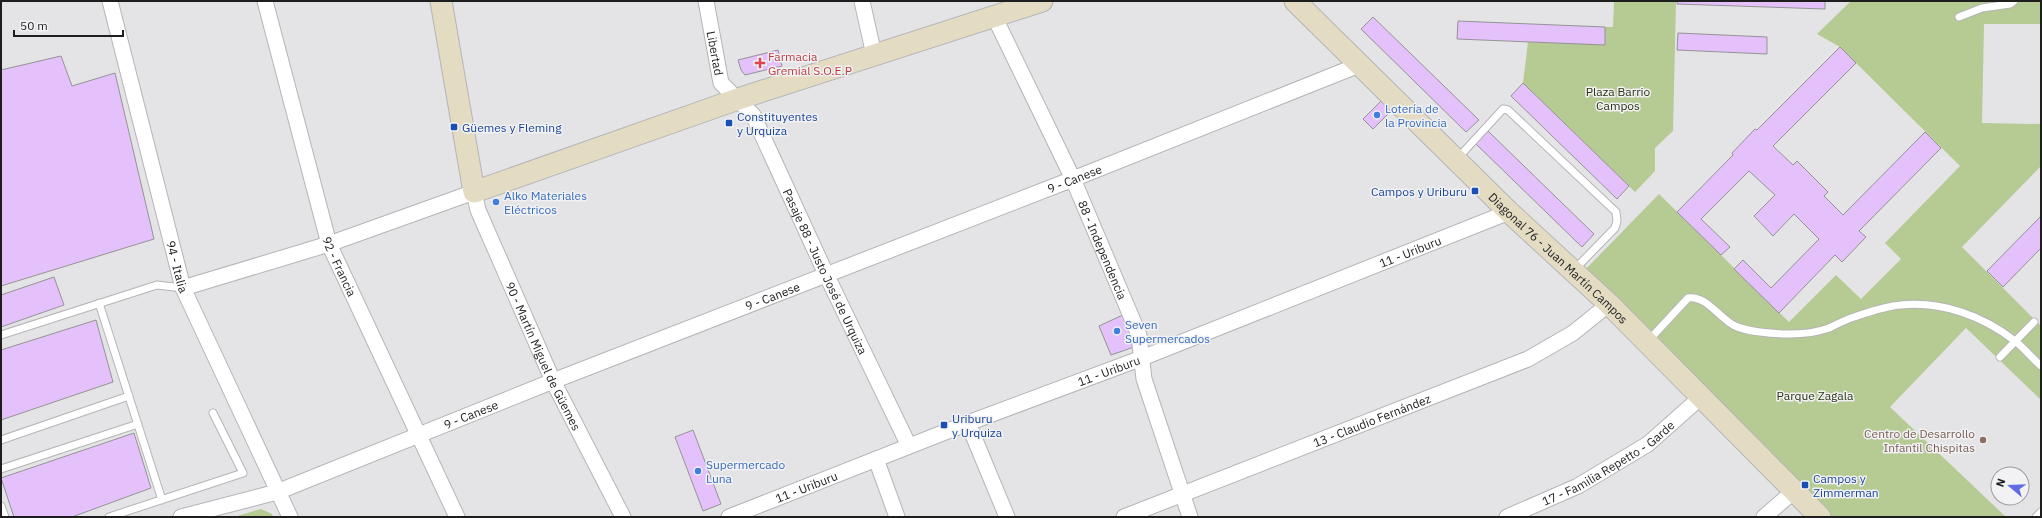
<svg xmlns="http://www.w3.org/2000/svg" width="2042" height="518" viewBox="0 0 2042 518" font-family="'IBM Plex Sans',sans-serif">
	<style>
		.green { fill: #b6ca94 }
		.building { fill: #e4c1fa; stroke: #949395 }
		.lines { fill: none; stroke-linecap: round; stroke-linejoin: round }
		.service-casing { stroke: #b5b5b8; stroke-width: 9 }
		.minor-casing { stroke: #b5b5b8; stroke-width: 17 }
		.secondary-casing { stroke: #b5b5b8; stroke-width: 23 }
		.service { stroke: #fff; stroke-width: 7 }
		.minor { stroke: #fff; stroke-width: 15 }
		.secondary { stroke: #e3dbc2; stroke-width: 21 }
		.health-dot { fill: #e0444e; stroke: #f2f2f4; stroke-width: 1.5 }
		.shop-dot { fill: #3f7fe0; stroke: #f2f2f4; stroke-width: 1.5 }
		.transit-dot { fill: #1a4fb4; stroke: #f2f2f4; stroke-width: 1.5 }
		.education-dot { fill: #8d6e63; stroke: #f2f2f4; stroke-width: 1.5 }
		.labels { text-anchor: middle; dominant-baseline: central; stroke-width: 3; stroke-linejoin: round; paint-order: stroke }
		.street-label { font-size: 12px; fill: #1e1e1f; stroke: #f2f2f4 }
		.health-label { font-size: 12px; fill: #be3a42; stroke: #f2f2f4; text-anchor: start }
		.park-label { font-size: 12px; fill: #283312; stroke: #f2f2f4 }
		.shop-label { font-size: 12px; fill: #366cbe; stroke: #f2f2f4; text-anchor: start }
		.transit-label { font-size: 12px; fill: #164399; stroke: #f2f2f4; text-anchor: start }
		.education-label { font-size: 12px; fill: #785e54; stroke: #f2f2f4; text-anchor: end }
	</style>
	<rect width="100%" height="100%" fill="#e4e4e7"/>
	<!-- green -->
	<path class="green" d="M1614,1H1676L1673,131L1655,148V171L1635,192L1523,83L1528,42L1605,44V27H1613Z
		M1851,1H2041V24H1984L1982,123L2041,124V166L1962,247L2041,326V400L1966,328L1890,407L2006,517H1829L1585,270L1659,194L1789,322L1836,275L1861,299L1901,259L1885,243L1960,166L1840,47L1817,34Z
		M261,509L272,514L273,517H234Z"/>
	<!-- building -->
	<path class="building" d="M1677,1H1825V9L1677,4Z
		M1373,17L1479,120L1466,132L1361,29Z
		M1458,21L1605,27V45L1457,39Z
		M1678,33L1767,37V54L1677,50Z
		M1840,47L1856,63L1773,146L1793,165L1797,161L1828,192L1824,196L1843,215L1925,132L1941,148L1859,231L1866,237L1842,262L1835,255L1779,313L1734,269L1743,260L1771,288L1819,239L1794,214L1773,236L1754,216L1775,195L1749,171L1701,219L1730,247L1721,255L1677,212L1733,155L1732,153L1755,129L1757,130Z
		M778,50L782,66L745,75L741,70L738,60Z
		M61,56L72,86L115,73L154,239L1,286V70Z
		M1523,83L1629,186L1617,199L1511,96Z
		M1381,101L1391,111L1373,129L1363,119Z
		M1488,131L1594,234L1582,247L1476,144Z
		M2041,216V248L2003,287L1987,271Z
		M54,277L64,305L1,327V295Z
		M1125,314L1136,344L1134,347L1111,355L1099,326Z
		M96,320L113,382L1,420V350Z
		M693,430L721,504L703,511L675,437Z
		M134,433L151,488L72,517H14L1,478Z"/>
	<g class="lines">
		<!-- service casing -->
		<g class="service-casing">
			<path id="service" d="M1959,17L1982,8L2010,4L2014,1
				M1457,159L1503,109L1508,110L1616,212L1617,221L1615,228L1574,270
				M99,303L162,500
				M1,335L157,285L183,288
				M1648,341L1688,298C1705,295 1719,317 1733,325C1741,329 1751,331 1760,332C1783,335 1807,336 1829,328C1837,324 1845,320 1854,317C1869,312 1886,306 1901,305C1942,301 1983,316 2015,341C2024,348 2032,358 2041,366
				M2000,357L2034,322
				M1,440L129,396
				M1,469L138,424
				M1,506L5,517
				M109,517L243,473L213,413
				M2036,517L2041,512"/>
		</g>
		<!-- minor casing -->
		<g class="minor-casing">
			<g id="minor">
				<path id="s1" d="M110,1L183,288L290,517"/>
				<path id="s2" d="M265,1L329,244L457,517"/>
				<path id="s3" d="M706,1L721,83L753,115L826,274L909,446"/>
				<path d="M862,1L874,55"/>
				<path id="s4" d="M994,16L1073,179L1139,335L1144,379L1190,517"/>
				<path id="s5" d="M183,288L329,244L474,192L478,210L553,381L623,517"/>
				<path d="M968,423L1007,517"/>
				<path d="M876,459L897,517"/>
				<path id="s6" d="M181,517L277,492L553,381L1073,179L1359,65"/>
				<path id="s7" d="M729,517L968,423L1142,358L1509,212"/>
				<path id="s8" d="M1124,517L1528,359L1573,333L1609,304"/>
				<path id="s9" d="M1507,517L1578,486L1648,444L1701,397"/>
				<path d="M1764,517L1794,491"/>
			</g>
		</g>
		<!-- secondary casing -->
		<g class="secondary-casing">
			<g id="secondary">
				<path d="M441,1L474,192L738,99L1042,1"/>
				<path id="s10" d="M1295,1L1509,212L1609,304L1820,517"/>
			</g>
		</g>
		<!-- service -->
		<use href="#service" class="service"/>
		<!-- minor -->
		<use href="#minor" class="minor"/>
		<!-- secondary -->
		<use href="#secondary" class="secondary"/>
	</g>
	<!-- markers -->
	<path class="health-dot" d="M758 57h4v4h4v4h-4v4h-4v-4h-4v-4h4z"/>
	<g class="shop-dot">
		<circle cx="1377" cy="115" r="4"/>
		<circle cx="496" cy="202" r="4"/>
		<circle cx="1117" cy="331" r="4"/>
		<circle cx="698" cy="471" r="4"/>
	</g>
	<g class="transit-dot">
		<rect x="725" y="119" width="8" height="8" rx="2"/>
		<rect x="450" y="123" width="8" height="8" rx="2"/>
		<rect x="1471" y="187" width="8" height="8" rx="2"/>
		<rect x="940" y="421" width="8" height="8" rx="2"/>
		<rect x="1801" y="481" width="8" height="8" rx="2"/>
	</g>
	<circle class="education-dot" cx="1983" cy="440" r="4"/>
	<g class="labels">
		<!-- street labels -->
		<g class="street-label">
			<text stroke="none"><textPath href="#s3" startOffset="53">Libertad</textPath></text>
			<text stroke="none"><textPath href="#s6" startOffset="956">9 - Canese</textPath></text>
			<text stroke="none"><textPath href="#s4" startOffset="258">88 - Independencia</textPath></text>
			<text stroke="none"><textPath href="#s7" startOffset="731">11 - Uriburu</textPath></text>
			<text stroke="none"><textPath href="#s10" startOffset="368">Diagonal 76 - Juan Martín Campos</textPath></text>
			<text stroke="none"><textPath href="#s2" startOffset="276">92 - Francia</textPath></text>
			<text stroke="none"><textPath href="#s1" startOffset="274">94 - Italia</textPath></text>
			<text stroke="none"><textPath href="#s3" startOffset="301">Pasaje 88 - Justo José de Urquiza</textPath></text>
			<text stroke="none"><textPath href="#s6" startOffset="632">9 - Canese</textPath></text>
			<text stroke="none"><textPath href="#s5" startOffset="485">90 - Martín Miguel de Güemes</textPath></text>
			<text stroke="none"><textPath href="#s7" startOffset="407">11 - Uriburu</textPath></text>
			<text stroke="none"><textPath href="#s6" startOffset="308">9 - Canese</textPath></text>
			<text stroke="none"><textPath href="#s8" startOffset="266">13 - Claudio Fernández</textPath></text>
			<text stroke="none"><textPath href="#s9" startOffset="115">17 - Familia Repetto - Garde</textPath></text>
			<text stroke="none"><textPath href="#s7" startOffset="83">11 - Uriburu</textPath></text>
		</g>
		<!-- health labels -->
		<g class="health-label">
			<text x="768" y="56">Farmacia<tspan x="768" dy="14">Gremial S.O.E.P</tspan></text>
		</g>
		<!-- park labels -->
		<g class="park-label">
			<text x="1618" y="91">Plaza Barrio<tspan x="1618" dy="14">Campos</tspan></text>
			<text x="1815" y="395">Parque Zagala</text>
		</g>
		<!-- shop labels -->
		<g class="shop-label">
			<text x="1385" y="108">Lotería de<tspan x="1385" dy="14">la Provincia</tspan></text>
			<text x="504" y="195">Alko Materiales<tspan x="504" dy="14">Eléctricos</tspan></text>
			<text x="1125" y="324">Seven<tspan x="1125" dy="14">Supermercados</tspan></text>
			<text x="706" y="464">Supermercado<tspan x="706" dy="14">Luna</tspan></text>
		</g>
		<!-- transit labels -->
		<g class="transit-label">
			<text x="737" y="116">Constituyentes<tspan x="737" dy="14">y Urquiza</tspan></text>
			<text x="462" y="127">Güemes y Fleming</text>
			<text x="1467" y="191" text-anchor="end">Campos y Uriburu</text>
			<text x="952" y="418">Uriburu<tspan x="952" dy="14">y Urquiza</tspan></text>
			<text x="1813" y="478">Campos y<tspan x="1813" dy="14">Zimmerman</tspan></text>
		</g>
		<!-- education labels -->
		<g class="education-label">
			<text x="1975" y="433">Centro de Desarrollo<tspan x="1975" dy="14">Infantil Chispitas</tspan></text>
		</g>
	</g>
	<!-- border -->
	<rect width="2042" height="518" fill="none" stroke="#1e1e1f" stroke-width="4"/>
	<!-- north arrow -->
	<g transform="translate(2010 486) rotate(289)"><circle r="19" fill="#f2f2f4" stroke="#9d9d9f"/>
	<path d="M0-3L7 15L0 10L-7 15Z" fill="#606ce4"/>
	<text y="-6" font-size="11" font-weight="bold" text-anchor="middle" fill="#1e1e1f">N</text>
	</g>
	<!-- scale -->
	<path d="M14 30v6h109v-6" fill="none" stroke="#1e1e1f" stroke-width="2"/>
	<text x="20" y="30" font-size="12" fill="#1e1e1f" stroke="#f2f2f4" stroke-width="3" paint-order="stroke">50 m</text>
</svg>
